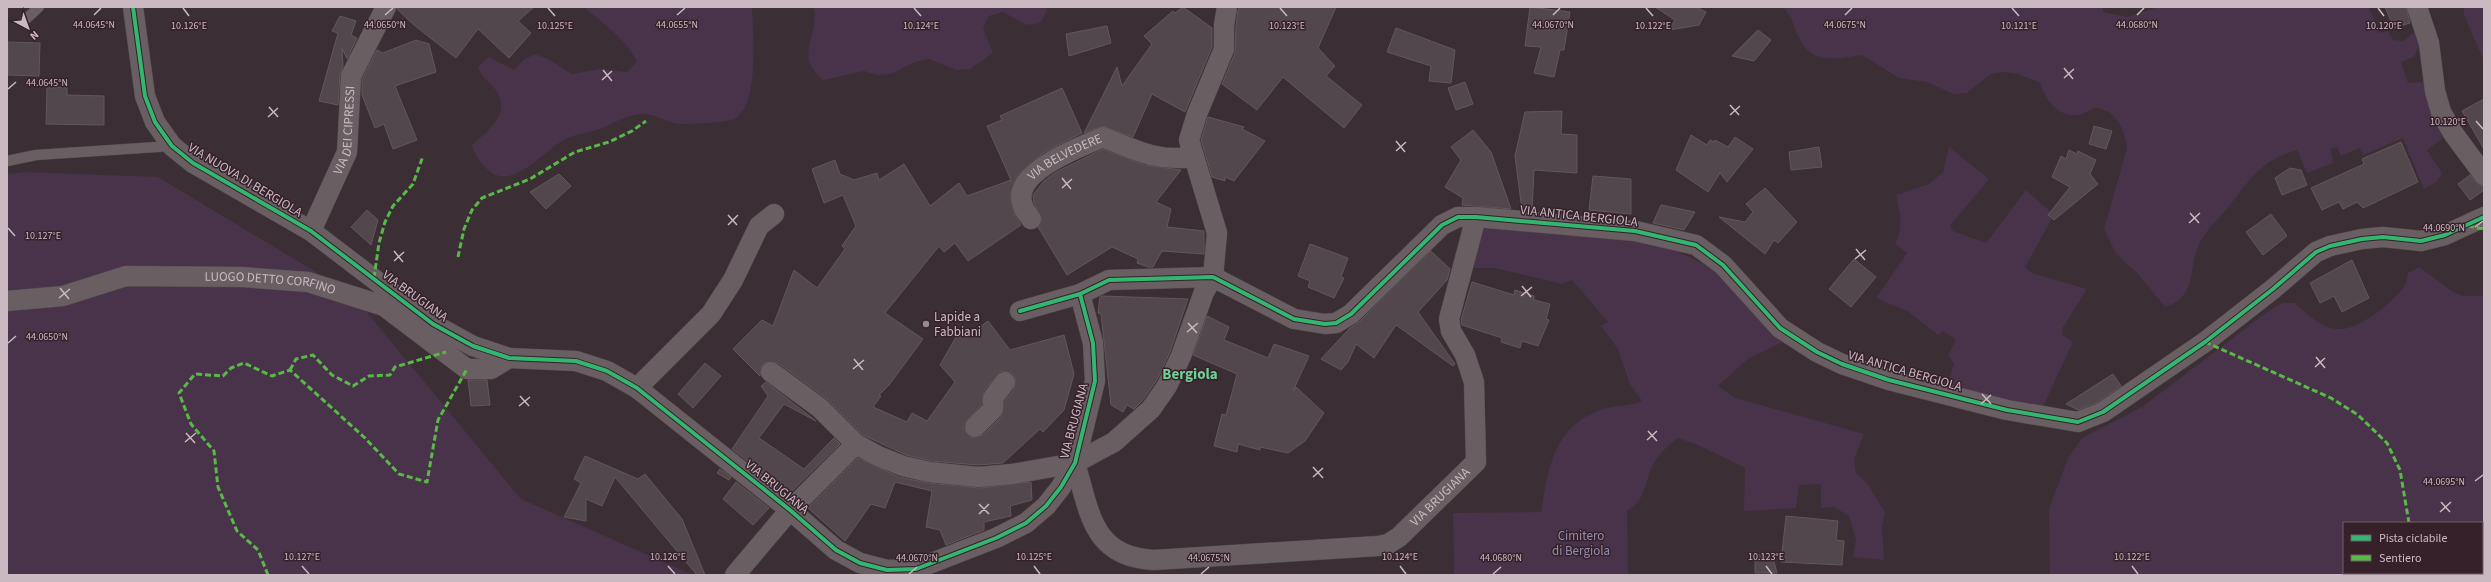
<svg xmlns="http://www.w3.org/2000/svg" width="2491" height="582" viewBox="0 0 2491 582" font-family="'Source Sans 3',sans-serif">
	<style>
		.green { fill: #48334a; fill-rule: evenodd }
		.building { fill: #52474c; stroke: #63565c; fill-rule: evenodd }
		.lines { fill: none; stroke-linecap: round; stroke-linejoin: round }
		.service-casing { stroke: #544a4e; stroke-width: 11 }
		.minor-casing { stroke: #544a4e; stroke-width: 21 }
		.service { stroke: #695e62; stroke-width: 10 }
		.minor { stroke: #695e62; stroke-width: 20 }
		.quiet { stroke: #58b947; stroke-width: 3; stroke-dasharray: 6 3; stroke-linecap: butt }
		.cycleway-casing { stroke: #36212b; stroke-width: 6 }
		.cycleway { stroke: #33b770; stroke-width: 4 }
		.ticks { fill: none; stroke: #cbb9c1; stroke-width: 1.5 }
		.poi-dot { fill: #998890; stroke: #36212b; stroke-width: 1.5 }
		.labels { text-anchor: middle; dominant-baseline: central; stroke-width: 3; stroke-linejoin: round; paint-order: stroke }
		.street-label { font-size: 13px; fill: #cbb9c1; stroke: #36212b }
		.poi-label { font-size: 13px; fill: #cbb9c1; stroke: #36212b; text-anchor: start }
		.park-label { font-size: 13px; fill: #948daf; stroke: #36212b }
		.quarter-label { font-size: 15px; font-weight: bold; fill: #6ed195; stroke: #36212b }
		.ticks-label { font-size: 10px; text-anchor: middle; fill: #cbb9c1; stroke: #36212b; stroke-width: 3; stroke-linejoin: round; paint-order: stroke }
	</style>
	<rect width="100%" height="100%" fill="#3b2e34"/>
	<!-- green -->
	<path class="green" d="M584,7H752C753,33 760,106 734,119C725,123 694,124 683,124C668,125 657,113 642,114C628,115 617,121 605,127C595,131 583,133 573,136C546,144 515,194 488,170C479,162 476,157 472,145C488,131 513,112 495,89C487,80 483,79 478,67L489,57L514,70L523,60L535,54L548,59L572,74L599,69L627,72L637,62C626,38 603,24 584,7Z
		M813,7H1046L1047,11L1040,23L1027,25L1003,12L989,16L983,28L993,53L970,69L956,70L929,59L915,62L891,74L877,75L864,71L823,80C792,54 821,35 813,7Z
		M1783,7H2103V12L2128,17L2158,7H2369L2380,33L2388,31L2393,40L2403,41L2417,30L2421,42L2414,57L2401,62L2408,83L2423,82L2444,137L2427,150L2442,173L2437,182L2424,189L2403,138L2363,155L2360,148L2341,156L2337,147L2331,149L2333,163L2307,173L2297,150C2262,160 2251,178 2230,205C2222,216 2210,226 2203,237C2185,266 2201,295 2165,307L2138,274L2116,254L2104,229L2127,148C2125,131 2116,108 2094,108C2090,109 2085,114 2080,115C2058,118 2046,101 2040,83L2018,74L2004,72L1991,74L1967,93L1953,94L1927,82L1899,78L1862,55C1837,59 1812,65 1799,38C1793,26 1793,17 1783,7Z
		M2464,7H2484V61L2464,15Z
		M1949,147L1989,179L1950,226L1953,231L1986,243L2026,190L2054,215L2025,267L2032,273L2087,289L2062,329V335L2073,342L2042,409L1994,399L1948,383L1954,364L1948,355L1956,340L1943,331L1938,335L1907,311L1876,298L1907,253L1895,244C1904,227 1900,213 1896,195L1929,184L1943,172Z
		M26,172L158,177L351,293L521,499L693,575H7V174Z
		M1484,223L1648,238L1717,270L1783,342L1749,358L1718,386L1736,398L1864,434L1854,459L1856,473L1867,483L1885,512L1882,527L1884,560L1853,557L1856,540L1849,516L1834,507L1821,508V484L1799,485L1796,508L1744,511L1745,468L1698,445L1678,438C1669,444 1659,454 1654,463C1645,478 1646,503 1627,510L1628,575H1454L1453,513L1541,512C1548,470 1553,427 1600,410C1613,405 1628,407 1642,401L1630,384L1618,349L1601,326L1608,322L1572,280L1562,284L1495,268H1472Z
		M2419,267L2453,292L2464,296H2484V575H2050L2049,509L2068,458L2082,438L2142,407L2270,310L2282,303H2295C2308,315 2323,330 2342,329C2361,328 2393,302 2403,288C2406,284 2407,278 2408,273ZM2344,523H2482V573H2344Z"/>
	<!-- building -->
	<path class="building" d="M397,7H534L518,21L531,33L509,58L478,29L456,58L414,25L397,9Z
		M1183,7L1212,28V47L1185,112L1152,94L1133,137L1103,126L1084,133L1117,67L1122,86L1152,44L1144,36L1173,11L1175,13Z
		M1241,7H1336L1318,48L1335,66L1326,76L1362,105L1344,128L1283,77L1257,110L1222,84L1235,53L1236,26L1238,10Z
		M1530,7L1570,12L1564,50H1560L1554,77L1534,73L1541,47L1525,46Z
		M1655,7H1696L1706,12L1699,25L1669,30L1675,20Z
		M2385,7H2406L2410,23L2394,28Z
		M340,16L356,21L351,35L357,38L347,59L342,48L343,66L340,75L338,105L319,101L338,33L332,31Z
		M1107,26L1111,43L1069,56L1066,34Z
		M1396,28L1455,50L1451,83L1429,81L1431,66L1387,52Z
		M1758,30L1771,40L1754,61L1732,56Z
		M416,40L429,44L436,72L395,86L417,140L393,149L384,124L375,128L362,95V79L377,50L383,53Z
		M8,42L40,43L39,76L8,75Z
		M1465,82L1473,104L1456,110L1448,88Z
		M67,87V95L104,96V125L46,124L47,88Z
		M1062,88L1082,133L1043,153L1018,175L1010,195L1013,211L1021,225L968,261L955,243L944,252L939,246L885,313L923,339L889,385L879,395L881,396L873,407L907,422L912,413L927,421L955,382L940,365L960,330L966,337L988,321L1010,350L1064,335L1074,374L1064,410L1043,432L1040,429L1003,463L978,465L931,461L906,455L863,435L827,399L778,363L766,362L762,366L760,376L733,349L762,320L773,326L794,270L817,288L845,249L842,246L856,226L843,195L824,203L812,169L835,160L840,174L854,180L877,173L879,180L904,164L930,206L959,183L967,196L1011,180L987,126L1002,120L1000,116ZM1001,371L1012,373L1016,378L1014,389L1004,402L1001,417L983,435L972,438L964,430V424L982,404L984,391Z
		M2484,99V149L2462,111Z
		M1562,111L1561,134L1577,135V173L1534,170L1532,210H1522L1515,156L1525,112Z
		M1208,117L1244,127L1242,129L1265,141L1234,181L1225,177V181L1212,177L1201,140Z
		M2094,126L2112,131L2106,149L2089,144Z
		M1473,130L1491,152L1511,209L1462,205L1463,198L1445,187L1461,160L1451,147Z
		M1691,135L1707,145L1710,140L1714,142L1715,140L1728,147L1735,137L1753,149L1727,182L1720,173L1708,192L1676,170Z
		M2401,142L2418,182L2363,208L2357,202L2343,209L2339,202L2322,210L2311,188L2364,164L2362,159Z
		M1819,147L1822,167L1791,170L1789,152Z
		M1103,149L1144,165L1181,170L1156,202L1171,209L1167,227L1204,231V254L1162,251L1153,267H1148L1137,263L1138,259L1112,247L1067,275L1038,227L1042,219L1034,204L1033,195L1044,181L1056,172Z
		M2069,150L2077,154L2078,151L2096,160L2090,174L2098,184L2054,220L2048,215L2070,187L2052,177L2061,156L2066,159Z
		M2290,168L2301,170L2307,185L2282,195L2275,178Z
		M559,174L571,186L546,209L530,192Z
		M2470,175L2479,185L2484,186V190L2470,200L2458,184Z
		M1593,176L1631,179V214L1589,210Z
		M1765,188L1797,222L1778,243L1774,240L1765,254L1719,217L1745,222L1753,212L1746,204Z
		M1661,205L1695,212L1684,230L1653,223Z
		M367,210L378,220L371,245L351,227Z
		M2271,214L2287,236L2263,255L2246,232Z
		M1310,244L1348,258L1341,277L1344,278L1334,298L1308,287L1310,281L1298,276Z
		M1431,251L1450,269L1447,280L1418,312L1455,364L1453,366L1396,325L1374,358L1356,344L1348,362L1341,370L1321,359L1349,329L1359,322Z
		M1854,259L1876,277L1851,307L1829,289Z
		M2352,260L2369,298L2342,312L2334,296L2320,303L2310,283Z
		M1472,282L1514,295L1515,290L1534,296V300L1550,304L1546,319L1549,320L1538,346L1522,341L1520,348L1501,342L1502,338L1462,325L1461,320Z
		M1102,296L1188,299L1170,352L1157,380L1142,401L1134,409L1127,405L1123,412L1111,405L1101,314L1098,313L1100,297Z
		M1207,316L1229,327L1224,340L1268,358L1274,344L1309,356L1293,391L1296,387L1324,413L1305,441L1288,453L1260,447V450L1238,444L1237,452L1214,446L1222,414L1226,415L1237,374L1193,355Z
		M705,363L721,376L693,408L678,394Z
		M2113,374L2121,386L2098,402L2078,410L2066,404Z
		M468,380H487L490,405L471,406Z
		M766,382L816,421L784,404L759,438L804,469L834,438L840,444L791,492L787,488L785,491L732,449L768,396L761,386Z
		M585,456L638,479L645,474L682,519L705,575H697L615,477L602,506L586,499V521L564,517L581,483L574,479Z
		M858,458L899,477L928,483L979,488L1031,482L1032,500L1010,506L1011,516L984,522V530L946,545L940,530L926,527L932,491L895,482L885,508L871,504L845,541L808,508Z
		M720,469L731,477L729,480L717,473Z
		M736,482L769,508L753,525L723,499Z
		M1786,516L1838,521L1836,540L1844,541L1842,565L1781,562Z
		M1772,554L1777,573H1755V555Z"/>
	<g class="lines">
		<!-- service casing -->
		<g class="service-casing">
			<path id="service" d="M25,20L39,7
				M7,161L36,155L172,146"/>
		</g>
		<!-- minor casing -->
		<g class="minor-casing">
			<g id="minor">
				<path d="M133,7L145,96L155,122L172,146L193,163L311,231L433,324L473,346L509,358L576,361L607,371L637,388L790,510L836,550L860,563L887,570L916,569L996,538L1026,523L1046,506L1061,487L1075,463L1095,381L1093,343L1080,294"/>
				<path d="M2417,7L2429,43L2435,91L2441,112L2453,133L2484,175"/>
				<path id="s1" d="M1031,219C1029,215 1024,211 1023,206C1009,172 1081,147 1103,137C1135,150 1157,162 1192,157"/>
				<path id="s2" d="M311,231L347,152L351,76L386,7"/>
				<path id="s3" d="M7,301L63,296L126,276L242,277L308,282L384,306L467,369H491L509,358"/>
				<path d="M1020,311L1080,294L1109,280L1213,277L1294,319L1325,324L1336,323L1351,314L1442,225L1458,217H1476L1635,231L1696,245L1723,265L1780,328L1817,352L1842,364L1889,380L2007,410L2078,422L2103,412L2205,342L2273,289L2316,252L2330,246L2362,239L2383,237L2421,241L2445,235L2484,217"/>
				<path d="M771,372L820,408L856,444L878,456L903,466L929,472L978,477L1012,474L1075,463L1114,442L1151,409L1167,386L1181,356L1204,292L1213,277L1217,233L1189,140L1197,114L1224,49V25L1227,7"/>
				<path d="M637,388L711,314L733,280L759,226L774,214"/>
				<path d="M975,427L993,409V398L1005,382"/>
				<path id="s4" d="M1075,463C1090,513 1092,557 1154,560L1378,546L1388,544L1399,537L1476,462L1474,382L1465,355L1451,331L1449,319L1476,217"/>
				<path d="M735,575L790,510L856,444"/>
			</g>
		</g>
		<!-- service -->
		<use href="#service" class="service"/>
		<!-- minor -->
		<use href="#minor" class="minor"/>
		<!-- quiet -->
		<path class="quiet" d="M2468,226L2484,229
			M458,257L464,229L472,210L482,198L530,179L575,152L609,142L632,131L646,121
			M374,278L379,243L385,222L393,206L413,184L423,156
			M2205,342L2331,398L2358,415L2387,443L2400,470L2409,523
			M290,370L296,359L313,355L332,375L353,386L369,376L390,375L395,367L446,352
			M2417,573L2418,575
			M268,575L258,550L237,531L218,487L214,451L191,424L179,393L195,374L223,376L231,368L244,363L272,376L290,370L365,438L399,474L427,482L438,420L467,369"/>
		<!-- cycleway casing -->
		<g class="cycleway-casing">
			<path id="cycleway" d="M133,7L145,96L155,122L172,146L193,163L311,231L433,324L473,346L509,358L576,361L607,371L637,388L790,510L836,550L860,563L887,570L916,569L996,538L1026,523L1046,506L1061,487L1075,463L1095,381L1093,343L1080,294
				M1020,311L1080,294L1109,280L1213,277L1294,319L1325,324L1336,323L1351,314L1442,225L1458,217H1476L1635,231L1696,245L1723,265L1780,328L1817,352L1842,364L1889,380L2007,410L2078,422L2103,412L2205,342L2273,289L2316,252L2330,246L2362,239L2383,237L2421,241L2445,235L2484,217"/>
		</g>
		<!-- cycleway -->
		<use href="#cycleway" class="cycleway"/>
	</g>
	<!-- ticks -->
	<path class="ticks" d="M183,8L189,16M548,8L555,16M914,8L921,16M1280,8L1287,16M1646,8L1653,16M2012,8L2019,16M2378,8L2384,16M94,15L101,8M385,15L393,8M677,15L685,8M1553,15L1560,8M1845,15L1852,8M2137,15L2144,8M2064,68L2073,79M603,70L612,81M2064,78L2074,69M602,80L612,71M8,89L16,82M1730,105L1739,115M269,107L278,117M1730,115L1740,106M268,117L278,108M2476,121L2483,129M1396,141L1405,152M1396,151L1406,142M1062,178L1071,189M1062,188L1072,179M2190,213L2199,223M728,215L737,225M2189,223L2200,213M728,225L738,215M2475,227L2483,221M8,228L15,236M1856,249L1865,260M394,251L403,262M1855,259L1866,250M394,261L404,252M1522,286L1531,297M60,288L69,299M1521,296L1532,287M59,298L70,289M1188,323L1197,333M1187,332L1198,323M8,343L16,336M2316,357L2325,368M854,359L863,370M2315,367L2325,358M853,369L864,360M1982,394L1991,404M520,396L529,406M1981,404L1991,395M519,406L530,397M1648,431L1657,441M186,433L195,443M1647,440L1657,431M185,442L196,433M1313,467L1323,478M1313,477L1323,468M2475,481L2483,475M2441,502L2450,512M979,504L989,514M2440,512L2451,502M979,514L989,504M302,566L309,574M668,566L675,574M1034,566L1040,574M1400,566L1406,574M1766,566L1772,574M2132,566L2138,574M909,574L917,567M1201,574L1209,567M1493,574L1501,567"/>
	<!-- markers -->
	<circle class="poi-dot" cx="926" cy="324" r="4"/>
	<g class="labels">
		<!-- street labels -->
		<g class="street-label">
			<text stroke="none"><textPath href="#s2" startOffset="108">VIA DEI CIPRESSI</textPath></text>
			<text stroke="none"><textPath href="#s1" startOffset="87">VIA BELVEDERE</textPath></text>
			<text transform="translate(245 180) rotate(31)">VIA NUOVA DI BERGIOLA</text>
			<text transform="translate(1579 216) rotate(6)">VIA ANTICA BERGIOLA</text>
			<text stroke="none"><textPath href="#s3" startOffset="267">LUOGO DETTO CORFINO</textPath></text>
			<text transform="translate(415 296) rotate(36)">VIA BRUGIANA</text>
			<text transform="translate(1905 371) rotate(16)">VIA ANTICA BERGIOLA</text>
			<text transform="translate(1074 421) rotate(-75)">VIA BRUGIANA</text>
			<text transform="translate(777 487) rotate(39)">VIA BRUGIANA</text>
			<text stroke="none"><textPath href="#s4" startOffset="443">VIA BRUGIANA</textPath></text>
		</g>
		<!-- poi labels -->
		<g class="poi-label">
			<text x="934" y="317">Lapide a<tspan x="934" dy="15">Fabbiani</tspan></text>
		</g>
		<!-- park labels -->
		<g class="park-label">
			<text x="1581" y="536">Cimitero<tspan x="1581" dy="15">di Bergiola</tspan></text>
		</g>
		<!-- quarter labels -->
		<g class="quarter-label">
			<text x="1190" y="374">Bergiola</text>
		</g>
	</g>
	<g class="ticks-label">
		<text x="94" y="28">44.0645°N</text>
		<text x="385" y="28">44.0650°N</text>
		<text x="677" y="28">44.0655°N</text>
		<text x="1553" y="28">44.0670°N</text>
		<text x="1845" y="28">44.0675°N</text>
		<text x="2137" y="28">44.0680°N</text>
		<text x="189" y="29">10.126°E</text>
		<text x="2019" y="29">10.121°E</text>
		<text x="555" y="29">10.125°E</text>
		<text x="921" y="29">10.124°E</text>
		<text x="1287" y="29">10.123°E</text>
		<text x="1653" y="29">10.122°E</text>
		<text x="2384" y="29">10.120°E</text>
		<text x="47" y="86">44.0645°N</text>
		<text x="2448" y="125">10.120°E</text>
		<text x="2444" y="231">44.0690°N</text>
		<text x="43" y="239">10.127°E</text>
		<text x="47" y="340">44.0650°N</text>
		<text x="2444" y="485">44.0695°N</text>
		<text x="302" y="560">10.127°E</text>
		<text x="668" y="560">10.126°E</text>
		<text x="1034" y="560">10.125°E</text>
		<text x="1400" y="560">10.124°E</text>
		<text x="1766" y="560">10.123°E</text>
		<text x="2132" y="560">10.122°E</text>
		<text x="917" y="561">44.0670°N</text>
		<text x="1209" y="561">44.0675°N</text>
		<text x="1501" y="561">44.0680°N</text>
	</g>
	<!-- border -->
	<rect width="2491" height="582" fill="none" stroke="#cbb9c1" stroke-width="16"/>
	<!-- legend -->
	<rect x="2343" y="522" width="140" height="52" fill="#36212b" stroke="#725e67"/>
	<rect x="2351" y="535" width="20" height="6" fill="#33b770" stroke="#725e67"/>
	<text x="2379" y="542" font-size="12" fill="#cbb9c1">Pista ciclabile</text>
	<rect x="2351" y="555" width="20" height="6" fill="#58b947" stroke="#725e67"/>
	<text x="2379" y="562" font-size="12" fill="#cbb9c1">Sentiero</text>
	<!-- north arrow -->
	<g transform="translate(28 28) rotate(139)" stroke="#36212b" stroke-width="3" paint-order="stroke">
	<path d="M0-3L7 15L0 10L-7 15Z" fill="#cbb9c1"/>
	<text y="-6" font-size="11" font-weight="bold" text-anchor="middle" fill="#cbb9c1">N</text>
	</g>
</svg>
